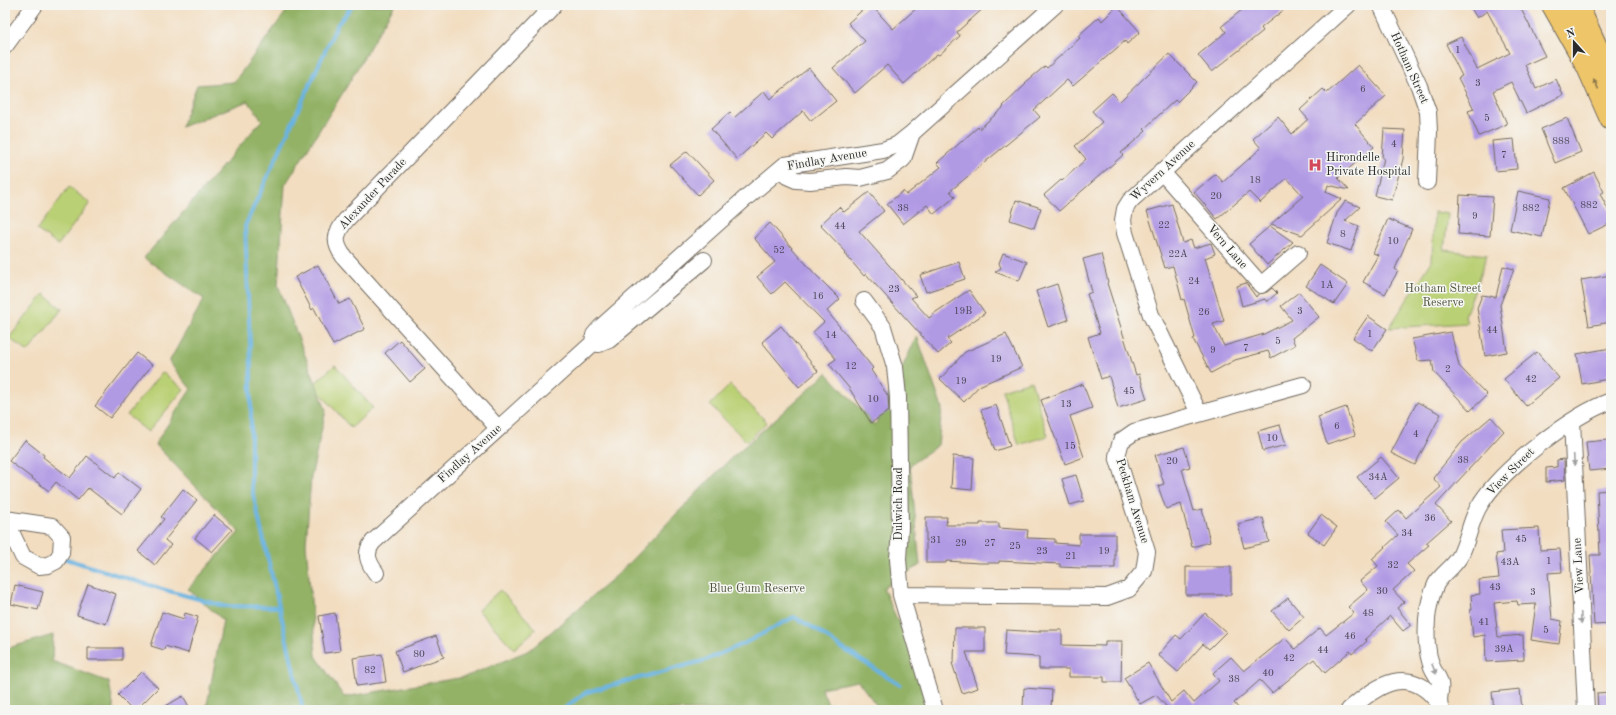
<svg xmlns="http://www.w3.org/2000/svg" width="1616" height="715" viewBox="0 0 1616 715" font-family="'Old Standard TT',serif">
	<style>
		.green { fill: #bad074; stroke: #727e50 }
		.forest { fill: #93b266; stroke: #5f6e48 }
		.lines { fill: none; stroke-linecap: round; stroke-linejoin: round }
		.stream { stroke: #69b3e1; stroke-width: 4 }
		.building { fill: #b19ae4 }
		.minor-casing { stroke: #71695f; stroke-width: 18 }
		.highway-casing { stroke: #71695f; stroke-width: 24 }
		.minor { stroke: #fff; stroke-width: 16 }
		.highway { stroke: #eec569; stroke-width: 22 }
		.oneway { fill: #8c784a }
		.oneway2 { fill: #a0a0a0 }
		.labels { text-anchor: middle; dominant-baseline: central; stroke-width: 3; stroke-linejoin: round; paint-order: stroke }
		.number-label { font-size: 10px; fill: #4c4759 }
		.street-label { font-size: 12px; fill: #2b2b2b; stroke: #f6f6f2 }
		.poi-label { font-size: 12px; fill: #2b2b2b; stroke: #f6f6f2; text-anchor: start }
		.park-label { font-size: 12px; fill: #4f543d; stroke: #f6f6f2 }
	</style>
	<rect width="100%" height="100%" fill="#f6f6f2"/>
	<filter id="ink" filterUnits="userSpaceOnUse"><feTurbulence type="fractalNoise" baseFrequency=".025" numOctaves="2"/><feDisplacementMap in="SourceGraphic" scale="8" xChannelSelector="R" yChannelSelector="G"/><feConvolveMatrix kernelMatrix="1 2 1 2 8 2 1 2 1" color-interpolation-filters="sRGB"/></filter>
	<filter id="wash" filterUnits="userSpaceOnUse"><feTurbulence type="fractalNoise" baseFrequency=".012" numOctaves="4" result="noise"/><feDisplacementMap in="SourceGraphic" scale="16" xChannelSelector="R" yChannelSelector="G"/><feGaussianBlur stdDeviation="0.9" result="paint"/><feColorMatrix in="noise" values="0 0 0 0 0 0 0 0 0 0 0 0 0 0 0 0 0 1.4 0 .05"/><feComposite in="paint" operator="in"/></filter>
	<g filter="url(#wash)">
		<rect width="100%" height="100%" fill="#f2ddc0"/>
		<!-- green -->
		<path class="green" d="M69,187L90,203L58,245L37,230Z
			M1434,212L1448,214L1444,250L1487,255L1465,316L1467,323L1389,328L1432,261Z
			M44,294L62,309L28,352L9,338Z
			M335,365L373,408L351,428L313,385Z
			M162,372L184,389L148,432L127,415Z
			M1031,381L1048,436L1019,445L1002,390Z
			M730,385L767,422L747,442L710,405Z
			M500,590L536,629L514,649L478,610Z"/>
		<!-- forest -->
		<path class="forest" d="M291,5H396L392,9L344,91L285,185L278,285L326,410L311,477L306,544L316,656L344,697L465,677L530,650L616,576L729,460L827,373L875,425L917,336L942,408L938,445L910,465L920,565L883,588L938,710H880L858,681L821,688L831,710H206L223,620L188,589L239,532L155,444L191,389L169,362L204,299L144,258L262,120L248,101L181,127L197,85L234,82Z
			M53,635L52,661L109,682L114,710H5V649Z"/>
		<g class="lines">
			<!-- stream -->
			<path class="stream" d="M63,558L165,590L224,606L279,607
				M303,710L251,485V364L245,226L337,25L353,5
				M563,710L571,703L587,692L706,660L745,643L794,617L817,630L837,645L900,685"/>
		</g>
		<g id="blocks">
			<!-- building -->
			<path class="building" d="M868,5H871L893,29L920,5H987L957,32L960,36L939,55L937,54L904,84L887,65L855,93L833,68L865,41L848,23Z
				M1248,5H1290L1261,28L1263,31L1212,72L1198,55L1226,32L1222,26Z
				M1469,5H1519L1545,56L1525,65L1536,89L1556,79L1563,95L1526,113L1511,82L1493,91L1507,124L1479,136L1468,111L1474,109L1458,78L1462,76L1446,44L1461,37L1477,69L1510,53L1487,11L1477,18Z
				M1117,6L1140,32L1127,44L1125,41L1073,86L1067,80L1034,110L1040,117L950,191L955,197L934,214L927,205L903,224L887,204L903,191L906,195L941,167L937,163L978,127L979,129L1004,107L1003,106L1026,84L1025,83L1045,66L1047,68L1080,38L1078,36L1099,17L1102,21Z
				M1169,54L1197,82L1177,102L1175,100L1144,129L1146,131L1121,153L1123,155L1059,211L1044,195L1061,180L1062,181L1086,159L1075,146L1102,122L1092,111L1112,93L1120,101Z
				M1358,65L1386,96L1355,124L1374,147L1338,178L1349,190L1328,185L1326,192L1342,199L1302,235L1271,224L1303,196L1287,178L1260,203L1249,192L1217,219L1194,192L1216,174L1223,182L1261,148L1253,139L1278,117L1292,134L1308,119L1300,110L1323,89L1327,93Z
				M809,68L836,101L811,121L803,111L772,139L766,133L737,159L711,129L730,112L735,117L764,91L770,99Z
				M1567,118L1581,152L1555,163L1541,129Z
				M1384,129L1405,130L1403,159L1392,200L1375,196L1384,158H1382Z
				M1514,139L1517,169L1495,171L1492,141Z
				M687,151L714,180L698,195L670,165Z
				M1594,172L1604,192L1600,194L1611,215V223L1588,234L1564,188Z
				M1518,191L1550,198L1542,237L1510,230Z
				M869,192L884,211L859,231L916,296L911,298L929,318L933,315L934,316L933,314L969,290L985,313L947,339L951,343L938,354L866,274L864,276L845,254L846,252L820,225L839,207L844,212Z
				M1460,195L1493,197L1490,236L1458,234Z
				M1016,200L1041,208L1034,228L1010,220Z
				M1346,201L1360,207L1345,221L1359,226L1351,251L1327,243L1337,213Z
				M1172,204L1183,243L1191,240L1194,248L1211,243L1215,254L1205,258L1224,321L1213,324L1224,346L1264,334L1292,320L1281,306L1299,292L1319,317L1292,338L1295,345L1271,358L1268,351L1235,360L1211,373L1193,339L1195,338L1184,299L1182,300L1173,266L1165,268L1147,211Z
				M1388,219L1412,229L1395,269L1398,271L1385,294L1363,282L1378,255L1373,253Z
				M770,223L815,274L840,299L827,311L873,368L871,370L888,396L889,411L871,423L849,388L829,364L836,359L813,332L824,322L785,282L772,294L757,277L775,262L754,238Z
				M1270,226L1293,242L1267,265L1249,244Z
				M1003,253L1027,262L1019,281L995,272L1001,268L999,263Z
				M1101,254L1108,282L1107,283L1136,375L1139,374L1147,399L1118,408L1109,376L1101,379L1088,337L1100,333L1087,294L1092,292L1083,259Z
				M959,262L965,279L926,292L920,275Z
				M318,265L339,304L350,299L365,329L333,345L314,308L312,310L295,277Z
				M1320,265L1348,284L1334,304L1306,286Z
				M1503,266L1514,269L1500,305L1507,352L1485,356L1477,308L1482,295L1496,297Z
				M1611,275V322L1589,326L1581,280Z
				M1246,283L1256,297L1258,294L1267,292L1272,288L1277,293L1267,302L1265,299L1242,306L1237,286Z
				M1057,284L1068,320L1048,327L1036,291Z
				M1368,316L1387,329L1372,351L1353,338Z
				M781,326L818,371L799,387L762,342Z
				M1451,332L1459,366L1487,395L1470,411L1434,372L1432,360L1418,361L1412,339Z
				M1006,334L1022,367L979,386L964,402L940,379L965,352Z
				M400,340L425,369L410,382L385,353Z
				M1611,348V374H1607L1608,379L1582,384L1577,354Z
				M1537,352L1559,378L1526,406L1504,379Z
				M137,353L152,365L110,418L95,406Z
				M1083,384L1092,408L1070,416L1084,457L1065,464L1041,400Z
				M1417,402L1441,414L1415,465L1391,453Z
				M996,405L1010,446L995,451L981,410Z
				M1346,407L1355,435L1327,444L1318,417Z
				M1491,417L1504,431L1436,505L1451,521L1426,543L1429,545L1407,564L1414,571L1393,590L1404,602L1397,608L1411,625L1403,631L1390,616L1365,639L1367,641L1352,654L1350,651L1325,673L1314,659L1272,693L1260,680L1234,703L1240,710H1162L1166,706L1156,695L1140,704L1124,678L1148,663L1171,702L1184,691L1194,703L1219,681L1213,673L1231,657L1244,671L1285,638L1295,649L1320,628L1326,635L1354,613L1348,607L1368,590L1360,581L1378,566L1372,559L1398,535L1386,522L1399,510L1406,518L1441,487L1433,478L1462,442Z
				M1280,425L1286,445L1263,451L1258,431Z
				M25,440L44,455L43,457L70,478L87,456L115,478L119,472L141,489L122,514L88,488L78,500L56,482L49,491L9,461Z
				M1608,440L1611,469L1589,471L1586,442Z
				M1184,447L1190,467L1182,469L1194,511L1202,509L1210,542L1192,547L1181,504L1166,509L1158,486L1164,484L1155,455Z
				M953,456L974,458L972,490L951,488Z
				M1381,457L1399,478L1375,498L1357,477Z
				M1564,459L1565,480L1546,482V468L1557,467V460Z
				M1076,475L1084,501L1070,505L1062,479Z
				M183,489L197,500L165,540L171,545L155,565L138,551L164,519L161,517Z
				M1611,490V624L1594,625L1590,555H1600L1597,491Z
				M214,515L232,530L212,552L195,538Z
				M1321,515L1337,527L1324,545L1308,533Z
				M926,517H947L946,525H980V523H999V528L1028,530L1027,538L1055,539V543L1079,545V534H1115V568H1081L1060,567V564L999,561V563H980L946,561V563H926Z
				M1263,518L1269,542L1244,548L1238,524Z
				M1539,528L1540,550L1560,549L1562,572L1548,573L1552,619L1562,621L1559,644L1531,640L1536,604L1518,605L1517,601L1494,603L1498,637L1523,635L1524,660L1486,662L1485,635L1473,637L1470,610H1472L1471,595L1480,594L1479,580L1499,578L1496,554L1503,553L1501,530Z
				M1186,567H1231V595H1186Z
				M88,584L116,594L106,624L77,615Z
				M15,585L43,592L38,610L11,604Z
				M1288,598L1304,617L1289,630L1272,611Z
				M162,612L184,619L185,613L198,617L188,653L165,646L164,650L151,646Z
				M335,613L340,651L325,653L319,616Z
				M1205,613L1226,632L1209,649L1203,644L1178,672L1158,655L1176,635L1181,639Z
				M955,628H985V652H966L978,688L962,693L952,663L954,662Z
				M1006,630L1040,632V630H1062V645L1105,646V641H1122L1121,682H1104V677H1069V669H1039V657L1004,655Z
				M436,636L444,657L403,672L395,651Z
				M88,648H122V660H88Z
				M382,654L386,682L357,686L353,658Z
				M141,672L158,688L136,710H133L118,695Z
				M1024,688L1052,690L1051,709L1023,708Z
				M1520,689L1522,710H1494L1492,692Z
				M1611,692V710H1598L1597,693Z
				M183,696L191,710H159Z"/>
		</g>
	</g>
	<g filter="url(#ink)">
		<use href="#blocks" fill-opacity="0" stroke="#71695f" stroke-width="1"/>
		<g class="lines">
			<!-- minor casing -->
			<g class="minor-casing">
				<path id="minor" d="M1381,5L1419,86L1428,112L1429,132L1427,182
					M5,46L35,5
					M785,165L787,176L796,180L810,181L846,177L860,178L887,171L903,159L912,133
					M1161,171L1261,285L1298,253
					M864,301L883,327L895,367L898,397L900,527L898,559L901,595L935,710
					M593,343L599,344L609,340L704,260
					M1199,413L1151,315L1125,233L1123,220L1125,209L1130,201L1348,5
					M1572,421L1586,710
					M498,428L344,257C333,242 335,234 346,220L554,5
					M5,519L52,526L62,537L61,553L56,561L48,565L39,566L23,557Z
					M376,573C368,562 364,553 373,542L593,343L594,335L600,328L748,196L785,165L883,150L897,145L912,133L1055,5
					M901,595L1107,597L1129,589L1144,571L1147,552L1117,456L1121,441L1134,432L1303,385
					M1349,710C1378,684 1409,664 1438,702
					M1441,710C1436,698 1442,694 1440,683C1439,678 1434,672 1432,667C1426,651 1426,636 1427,619C1428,608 1431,595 1436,584C1442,574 1454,567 1460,556C1469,539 1470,519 1481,503C1503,468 1572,415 1611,401"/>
			</g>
			<!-- highway casing -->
			<g class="highway-casing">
				<path id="highway" d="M1553,5L1587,65L1611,119
					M1577,5L1611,79"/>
			</g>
			<!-- minor -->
			<use href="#minor" class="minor"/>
			<!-- highway -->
			<use href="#highway" class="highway"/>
		</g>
		<!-- one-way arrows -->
		<defs><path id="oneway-solid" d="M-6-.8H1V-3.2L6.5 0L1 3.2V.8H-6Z"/></defs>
		<use class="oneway" href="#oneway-solid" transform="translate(1596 84) rotate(-115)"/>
		<g class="oneway2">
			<use href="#oneway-solid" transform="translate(1574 460) rotate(87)"/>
			<use href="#oneway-solid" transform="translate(1581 618) rotate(87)"/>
			<use href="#oneway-solid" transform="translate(1434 669) rotate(67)"/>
		</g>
	</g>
	<!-- icons -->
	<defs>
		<g id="hospital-bare" transform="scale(1.08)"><path d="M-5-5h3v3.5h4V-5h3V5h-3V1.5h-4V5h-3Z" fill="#d1495b" stroke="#f6f6f2" stroke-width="2.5" paint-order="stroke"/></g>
	</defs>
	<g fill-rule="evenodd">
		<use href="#hospital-bare" x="1315" y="165"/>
	</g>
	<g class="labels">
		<!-- number labels -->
		<g class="number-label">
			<text x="1458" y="50">1</text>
			<text x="1478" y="83">3</text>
			<text x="1363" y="89">6</text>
			<text x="1487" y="118">5</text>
			<text x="1561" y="141">888</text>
			<text x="1394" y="144">4</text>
			<text x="1504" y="155">7</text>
			<text x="1255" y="180">18</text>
			<text x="1216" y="196">20</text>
			<text x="1589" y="205">882</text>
			<text x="903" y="208">38</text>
			<text x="1531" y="208">882</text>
			<text x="1475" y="216">9</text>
			<text x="1164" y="225">22</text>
			<text x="840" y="226">44</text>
			<text x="1343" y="234">8</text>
			<text x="1393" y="241">10</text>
			<text x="779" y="250">52</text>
			<text x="1178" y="254">22A</text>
			<text x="1194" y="281">24</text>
			<text x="1327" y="285">1A</text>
			<text x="894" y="289">23</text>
			<text x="818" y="296">16</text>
			<text x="963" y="311">19B</text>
			<text x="1300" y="311">3</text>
			<text x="1204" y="312">26</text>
			<text x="1492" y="330">44</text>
			<text x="1370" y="334">1</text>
			<text x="831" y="335">14</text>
			<text x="1278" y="341">5</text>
			<text x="1246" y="348">7</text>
			<text x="1213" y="350">9</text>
			<text x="996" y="359">19</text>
			<text x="851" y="366">12</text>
			<text x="1448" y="369">2</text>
			<text x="1531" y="379">42</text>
			<text x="961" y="381">19</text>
			<text x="1129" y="391">45</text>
			<text x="873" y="399">10</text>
			<text x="1066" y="404">13</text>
			<text x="1337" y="426">6</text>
			<text x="1416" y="434">4</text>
			<text x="1272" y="438">10</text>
			<text x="1070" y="446">15</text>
			<text x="1463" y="460">38</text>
			<text x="1172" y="461">20</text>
			<text x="1378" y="477">34A</text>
			<text x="1430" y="518">36</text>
			<text x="1407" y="533">34</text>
			<text x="1521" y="539">45</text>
			<text x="936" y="540">31</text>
			<text x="961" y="543">29</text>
			<text x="990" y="543">27</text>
			<text x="1015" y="546">25</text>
			<text x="1042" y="551">23</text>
			<text x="1104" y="551">19</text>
			<text x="1071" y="556">21</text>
			<text x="1549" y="561">1</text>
			<text x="1510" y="562">43A</text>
			<text x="1393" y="565">32</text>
			<text x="1495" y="587">43</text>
			<text x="1382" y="591">30</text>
			<text x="1533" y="592">3</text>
			<text x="1368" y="613">48</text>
			<text x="1484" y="622">41</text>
			<text x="1546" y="630">5</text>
			<text x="1350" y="636">46</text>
			<text x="1504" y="649">39A</text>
			<text x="1323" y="650">44</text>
			<text x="419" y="654">80</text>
			<text x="1289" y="658">42</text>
			<text x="370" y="670">82</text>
			<text x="1268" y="673">40</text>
			<text x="1234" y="679">38</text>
		</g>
		<!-- street labels -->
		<g class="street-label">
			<text transform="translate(1409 68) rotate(66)">Hotham Street</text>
			<text transform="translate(827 160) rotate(-10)">Findlay Avenue</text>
			<text transform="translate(1163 171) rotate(-43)">Wyvern Avenue</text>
			<text transform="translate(373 194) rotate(-47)">Alexander Parade</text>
			<text transform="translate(1227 247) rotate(49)">Vern Lane</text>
			<text transform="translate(470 454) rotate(-42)">Findlay Avenue</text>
			<text transform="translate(1511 472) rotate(-45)">View Street</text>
			<text transform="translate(1132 501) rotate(73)">Peckham Avenue</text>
			<text transform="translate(899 504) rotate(-90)">Dulwich Road</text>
			<text transform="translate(1579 566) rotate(-93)">View Lane</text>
		</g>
		<!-- poi labels -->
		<g class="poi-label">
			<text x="1326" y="158">Hirondelle<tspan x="1326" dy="14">Private Hospital</tspan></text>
		</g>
		<!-- park labels -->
		<g class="park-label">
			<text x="1443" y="289">Hotham Street<tspan x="1443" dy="14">Reserve</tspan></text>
			<text x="757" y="589">Blue Gum Reserve</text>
		</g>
	</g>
	<!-- margin -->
	<rect width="1616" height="715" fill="none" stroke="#f6f6f2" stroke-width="20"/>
	<!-- north arrow -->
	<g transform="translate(1574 42) rotate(339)" stroke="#f6f6f2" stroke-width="3" paint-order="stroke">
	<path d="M0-3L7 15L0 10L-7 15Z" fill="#2b2b2b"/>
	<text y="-6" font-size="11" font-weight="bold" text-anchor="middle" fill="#2b2b2b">N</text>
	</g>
</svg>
